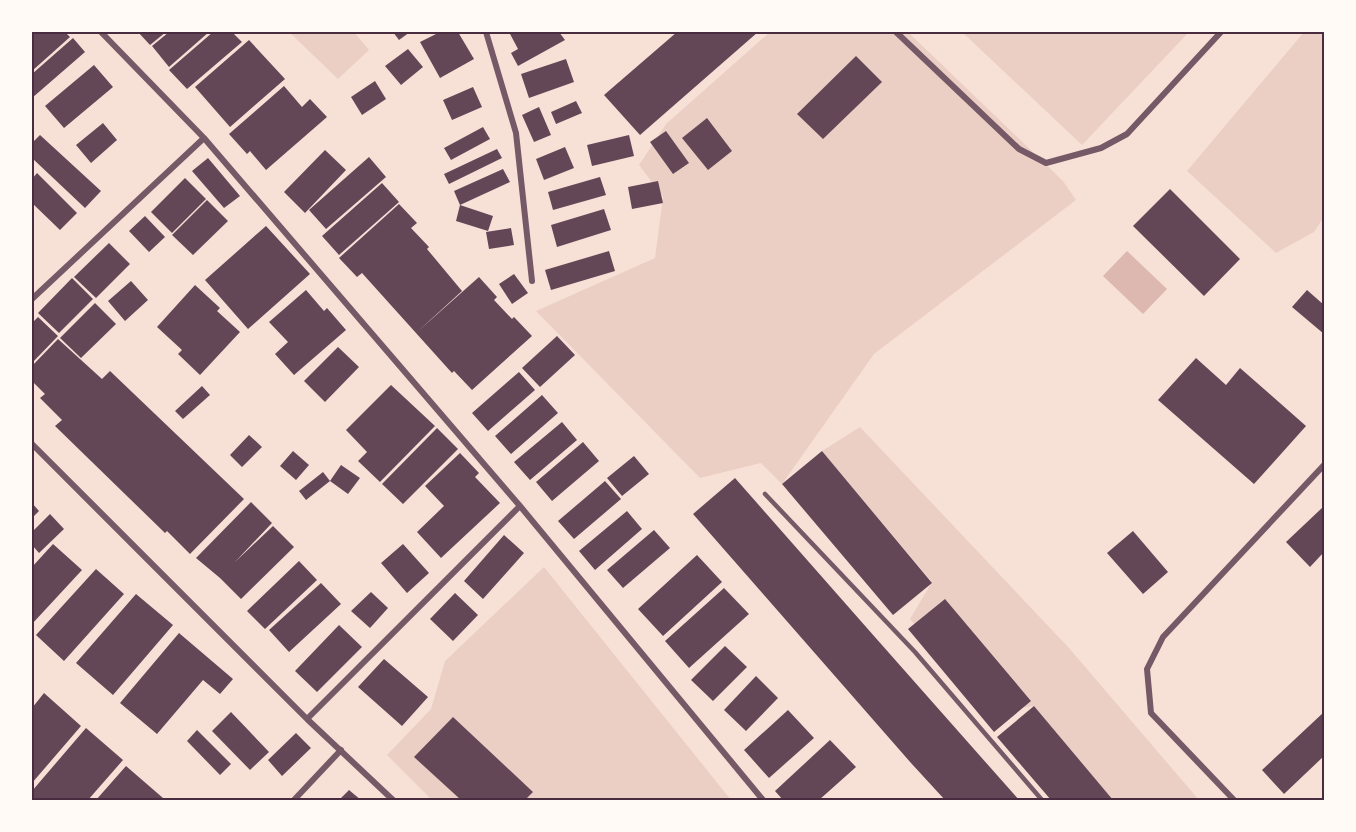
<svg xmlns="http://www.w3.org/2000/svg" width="1356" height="832" viewBox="0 0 1356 832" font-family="'Asap Condensed',sans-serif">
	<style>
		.green { fill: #ebcfc5 }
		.water { fill: #dcb8b0 }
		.building { fill: #644757 }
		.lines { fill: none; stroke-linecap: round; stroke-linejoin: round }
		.service { stroke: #755966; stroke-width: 4.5 }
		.minor { stroke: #755966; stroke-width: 6 }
		.neatline { fill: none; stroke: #4a2c40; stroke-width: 2 }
	</style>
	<rect width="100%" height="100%" fill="#f7e1d7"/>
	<!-- green -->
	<path class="green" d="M289,32H354L369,50L338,79Z
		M770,32H908L1063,181L1076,200L874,354L782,484L761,463L700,478L536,311L655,258L663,197L639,165L666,124Z
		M962,32H1189L1082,145Z
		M1304,32H1324V217L1314,232L1276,253L1187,171Z
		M860,427L1069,648L1199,800H1113L1034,706L989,713L910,619L932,582L822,451Z
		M544,567L731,800H432L387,755L431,709L445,661Z"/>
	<!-- water -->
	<path class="water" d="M1127,251L1167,289L1143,314L1103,276Z"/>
	<!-- building -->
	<path class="building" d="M32,32L34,33L36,32H65L70,37L32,71Z
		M138,32H166L150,45Z
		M169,32H209L169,67L152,46Z
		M213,32H232L242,42L187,89L169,70Z
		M393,32H410L399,40Z
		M440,32H458L474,59L440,78L420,42Z
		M509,32H559L565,40L518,66L511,53L518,49Z
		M677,32H758L640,135L604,95Z
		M73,38L85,52L32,98V74Z
		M249,40L285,79L230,127L195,87Z
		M408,49L423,67L401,85L385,66Z
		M856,56L882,82L823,139L797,114Z
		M566,59L574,82L529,98L521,74Z
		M94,65L113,87L64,128L45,106Z
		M375,81L386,99L362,115L351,97Z
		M284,86L302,107L310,99L327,117L266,170L250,151L247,154L229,134Z
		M473,87L482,107L452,120L443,100Z
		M576,101L582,113L556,124L551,112Z
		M539,107L551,135L534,142L522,115Z
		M707,118L732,151L708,170L682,138Z
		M103,123L117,140L91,163L76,145Z
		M483,127L490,139L451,160L444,148Z
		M666,131L689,163L673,174L650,142Z
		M40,135L101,191L85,208L32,158V143Z
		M629,135L634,156L592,166L587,145Z
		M565,147L574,168L544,180L536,159Z
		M497,149L502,158L449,184L444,174Z
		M325,150L346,170L305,213L284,192Z
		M369,157L386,177L326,229L309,210Z
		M208,158L240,196L224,208L192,171Z
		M503,169L510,182L460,205L454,191Z
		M37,173L77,213L60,230L32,203V179Z
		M600,177L606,195L553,210L548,192Z
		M185,178L206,199L172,233L151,212Z
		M658,181L663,203L632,209L628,187Z
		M382,183L399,202L339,255L322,236Z
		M1170,189L1240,259L1204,296L1133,226Z
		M207,200L228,221L193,255L172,235Z
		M399,204L417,223L411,228L429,247L427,249L462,291L416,333L362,273L357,277L339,258Z
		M460,205L493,216L488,231L456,221Z
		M604,209L611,230L557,247L551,225Z
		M145,216L165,237L149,252L129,231Z
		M266,226L310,274L248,329L205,280Z
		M511,228L514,245L489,249L486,232Z
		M109,243L130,264L96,298L74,277Z
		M609,251L615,271L551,290L545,270Z
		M514,274L528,293L512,304L499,284Z
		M479,277L497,297L494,300L512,319L514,317L532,336L472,390L454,371L452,373L416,333Z
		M72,278L93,299L59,333L38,313Z
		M131,281L148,300L125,321L108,301Z
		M195,285L220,308L217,311L240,332L200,375L178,354L182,350L157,327Z
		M306,290L324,311L327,308L346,330L294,375L275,354L288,342L269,322Z
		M1307,290L1324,305V334L1292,307Z
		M95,303L116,324L81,358L60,338Z
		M38,317L58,336L32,363V323Z
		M557,336L575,355L540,387L522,368Z
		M58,339L102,379L110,371L244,499L190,554L167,531L165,533L55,426L62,420L40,398L45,394L32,381V366Z
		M338,347L359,367L325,402L304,381Z
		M1196,358L1226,385L1240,368L1306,426L1254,484L1158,400Z
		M519,372L535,390L488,431L472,413Z
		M391,385L435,426L380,482L358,461L367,452L346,430Z
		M202,386L210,395L183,419L175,411Z
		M542,395L558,413L511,454L495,436Z
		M562,422L577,440L530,480L514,462Z
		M437,428L458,449L403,504L382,484Z
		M249,435L262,447L242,467L230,455Z
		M583,442L599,461L552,501L536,482Z
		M293,451L309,465L296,480L280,466Z
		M822,451L932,583L893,615L782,484Z
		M460,453L479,473L475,477L500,503L441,558L417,532L444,506L425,486Z
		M634,456L649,474L622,496L607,478Z
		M341,465L360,478L348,494L330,481Z
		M323,472L330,481L306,500L299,491Z
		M735,478L874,636L1019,800H945L911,763L693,514Z
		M605,481L621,499L574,539L558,521Z
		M251,502L272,523L235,562L273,526L294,547L241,599L220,578L196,558Z
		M32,503L39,511L32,518Z
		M1323,507L1324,552L1310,567L1286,542Z
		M627,511L642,529L595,570L579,551Z
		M50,514L64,529L39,553L32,545V532Z
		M654,530L670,548L623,588L607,570Z
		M1133,531L1168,572L1143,594L1107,553Z
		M504,535L524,553L483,599L464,581Z
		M53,544L82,570L32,624V567Z
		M403,544L429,573L407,593L381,563Z
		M697,555L722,582L663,636L638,609Z
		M299,561L317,580L265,629L247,611Z
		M96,569L124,594L64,661L36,635Z
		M321,583L341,604L289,652L269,630Z
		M724,588L749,614L689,668L665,641Z
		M371,592L388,608L370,628L351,611Z
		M455,593L478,615L453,641L430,619Z
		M136,594L173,625L113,695L76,663Z
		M945,599L1031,701L994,732L908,629Z
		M339,625L362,647L317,692L295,671Z
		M179,633L233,679L220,694L203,680L157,734L120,703Z
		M725,646L747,667L713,701L691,680Z
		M384,659L428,697L402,726L358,687Z
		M756,676L778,698L746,731L724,710Z
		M44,693L81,726L32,783V708Z
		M1034,706L1113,800H1051L997,737Z
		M788,710L814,738L769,778L744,750Z
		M231,712L269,752L250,770L212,731Z
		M1324,712V756L1284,794L1262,770Z
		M453,717L533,792L525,800H461L414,757Z
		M86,728L123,760L88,800H32V791Z
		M197,730L231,764L220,775L187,741Z
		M296,733L311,748L282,776L268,760Z
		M830,740L856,767L819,800H783L775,791Z
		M126,766L163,798L160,800H96Z
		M349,790L361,800H339Z"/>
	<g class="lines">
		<!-- service -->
		<path class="service" d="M765,494L915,652L1042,800"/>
		<!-- minor -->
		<path class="minor" d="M101,32L204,138L520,506L763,800
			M486,32L516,133L532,281
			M896,32L1019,149L1046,163L1101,148L1127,134L1221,32
			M32,299L204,138
			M32,444L307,719L393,800
			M307,719L520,506
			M294,800L341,750
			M1234,800L1151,713L1147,669L1163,637L1324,465"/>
	</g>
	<!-- border -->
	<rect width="1356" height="832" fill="none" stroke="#fffaf5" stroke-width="66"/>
	<rect x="33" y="33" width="1290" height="766" class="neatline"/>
</svg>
